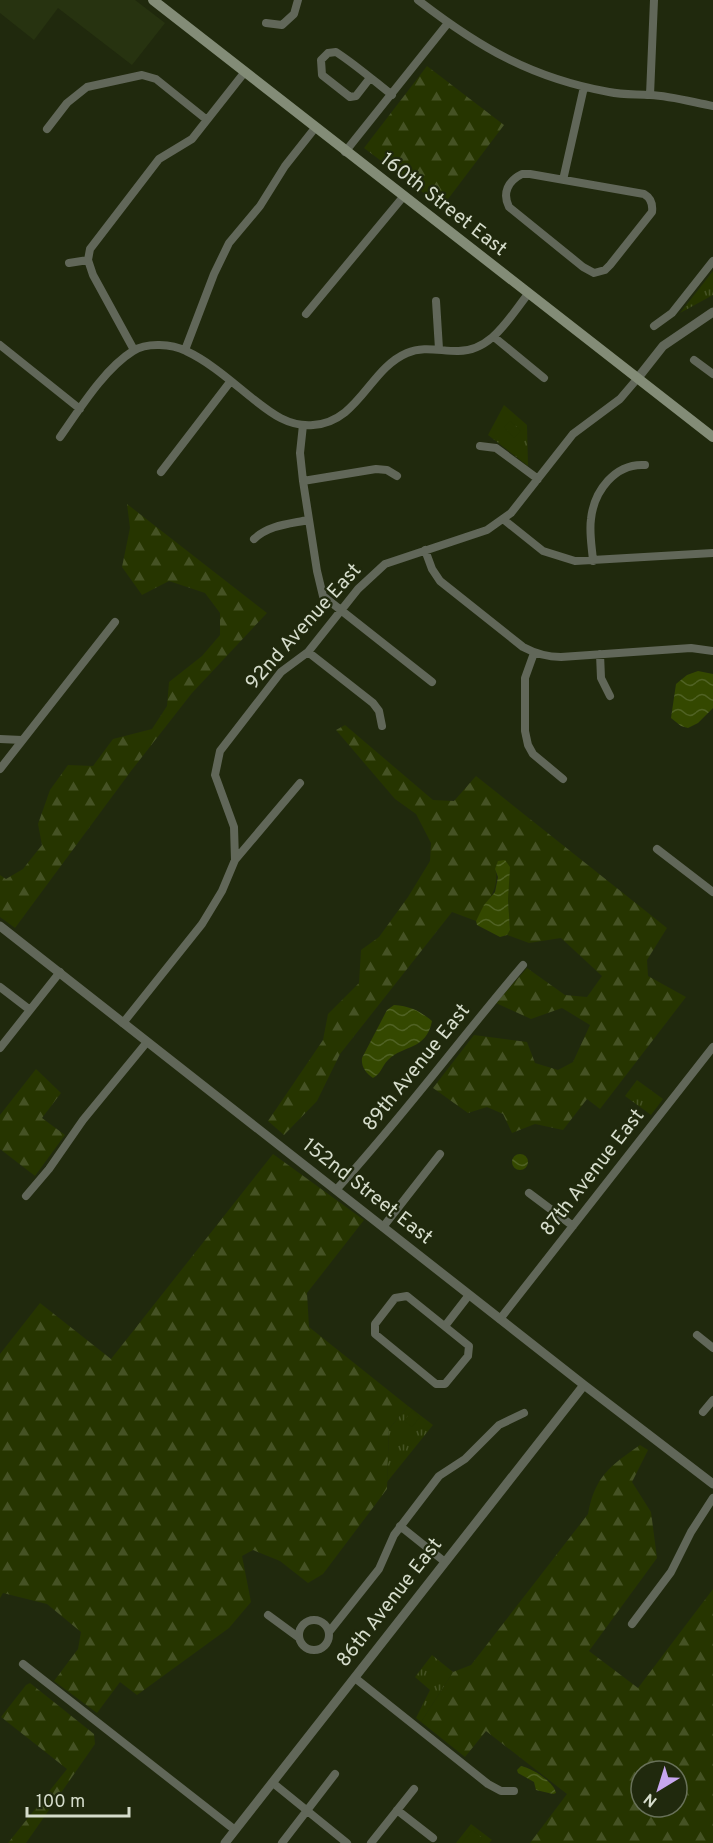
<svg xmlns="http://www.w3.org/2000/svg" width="713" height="1843" viewBox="0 0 713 1843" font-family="Overpass,sans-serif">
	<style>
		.built { fill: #273310 }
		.forest { fill: url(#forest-firs); fill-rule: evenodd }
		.park { fill: url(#park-tufts) }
		.garden { fill: #263500 }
		.water { fill: url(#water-waves) }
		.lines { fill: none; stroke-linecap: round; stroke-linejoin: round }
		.minor { stroke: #616759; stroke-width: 8 }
		.tertiary { stroke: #616759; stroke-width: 9 }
		.secondary { stroke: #838c77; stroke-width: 10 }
		.labels { text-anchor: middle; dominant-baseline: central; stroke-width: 4.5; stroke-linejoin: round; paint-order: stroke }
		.street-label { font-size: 20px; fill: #d5dccb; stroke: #20290d }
	</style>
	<defs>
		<pattern id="forest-firs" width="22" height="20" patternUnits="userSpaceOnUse" patternTransform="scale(1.5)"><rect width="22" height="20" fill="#263500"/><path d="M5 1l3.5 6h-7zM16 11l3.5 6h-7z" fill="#455224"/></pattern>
		<pattern id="park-tufts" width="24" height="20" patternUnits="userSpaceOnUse" patternTransform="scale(1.5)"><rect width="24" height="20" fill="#263500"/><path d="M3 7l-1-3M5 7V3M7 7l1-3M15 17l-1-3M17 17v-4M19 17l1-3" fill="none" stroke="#455224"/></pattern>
		<pattern id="water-waves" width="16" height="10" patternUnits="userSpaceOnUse" patternTransform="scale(1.5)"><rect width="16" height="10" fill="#344800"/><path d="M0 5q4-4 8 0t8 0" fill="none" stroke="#506224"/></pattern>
	</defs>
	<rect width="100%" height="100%" fill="#20290d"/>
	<!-- built -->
	<path class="built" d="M0,0H135L165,23L132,65L58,8L34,40L0,13Z"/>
	<!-- forest -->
	<path class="forest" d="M427,66L504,125L442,207L364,148Z
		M127,504L267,613L192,693L131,771L15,928L0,917V875L6,879L23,869L42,845L38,824L50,790L68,765L93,766L113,739L152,729L167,706L169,682L202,656L220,635V613L205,593L169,581L142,595L122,567L130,528Z
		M345,725L433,800L454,801L476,776L667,928L647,960L648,976L686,997L600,1109L587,1099L563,1130L535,1124L512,1133L503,1114L487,1107L468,1113L433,1088L474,1035L527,1042L535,1063L558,1070L573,1062L590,1025L562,1008L531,1019L496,1003L527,968L565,995L587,997L602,976L561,938L529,943L507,935L510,930L508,899L495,868C501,889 485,904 476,921L452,912L340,1054L317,1101L284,1135L268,1121L323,1040L328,1014L359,983L361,950L379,937L408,897L430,861L431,843L416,814L395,799L336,730Z
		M36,1069L61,1093L42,1118L65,1135L35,1176L0,1149V1115Z
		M273,1154L364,1220L307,1293L309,1327L408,1406L389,1429L387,1489L323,1574L308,1583L280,1561L253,1550L242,1556L251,1602L229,1628L137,1695L120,1682L97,1713L54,1681L78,1649L81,1632L47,1604L3,1593L0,1598V1354L40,1303L111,1359Z
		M640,1445L648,1450L632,1482L651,1512L657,1558L589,1651L638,1688L713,1589V1843H530L567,1794L486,1731L465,1757L421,1722L453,1672L471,1665L588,1514C595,1476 610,1466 640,1445ZM641,1771H677V1807H641Z
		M30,1683L94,1734L95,1744L26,1843H8L67,1769L1,1717L26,1685Z"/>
	<!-- park -->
	<path class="park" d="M713,271V295L680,313Z
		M504,405L527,425L528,466L488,435Z
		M637,1080L663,1099L651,1115L625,1096Z
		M408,1406L433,1425L387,1482L389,1429Z
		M432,1655L453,1672L421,1722L416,1718L430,1690L415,1677Z
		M471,1824L492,1840L489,1843H456Z"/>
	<!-- garden -->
	<path class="garden" d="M510,421L521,431L514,438L504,427Z
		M412,1410L420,1417L412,1427L404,1421Z
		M472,1830L482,1838L478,1843H462Z"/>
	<!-- water -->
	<path class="water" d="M698,671L713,674V708L698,723L688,728L681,726L671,718L676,684L687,675Z
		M505,860L510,867L508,899L510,930L507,935L500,937L477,925L476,921L484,905L495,892L498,877L495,869L498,861Z
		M394,1005C410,1006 420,1011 432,1021C426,1051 404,1044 388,1060C382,1066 381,1074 373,1078C366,1073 361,1067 362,1058L387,1010Z
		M512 1162a8 8 0 1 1 16 0a8 8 0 1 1-16 0Z
		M521,1766C532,1768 554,1782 556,1793L553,1794L536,1790L534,1782L518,1773L517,1770Z"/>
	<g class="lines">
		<!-- minor -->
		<path class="minor" d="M418,0C480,48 532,78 609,92C623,95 636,94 650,95C671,96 692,102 713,106
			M266,23L282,25L294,14L298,0
			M370,78L356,96L350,97L322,75L321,60L328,53L336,52C356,65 373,80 392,95
			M650,95L654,0
			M47,129L67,103L87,87L142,75L156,79L207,120
			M345,152L448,23
			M522,174H530L644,194C651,198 653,204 652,212L610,265L605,270L594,273L583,267L509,207C502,193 508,181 522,174Z
			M563,180L584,87
			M69,263L88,260
			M436,301L439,349
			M306,314L403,197
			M654,326L672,313L713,261
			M494,337L544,378
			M0,345L80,409
			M134,350L93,275L88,260L90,249L159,159L192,139L244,73
			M185,350L214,274L229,243L260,206L285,166L315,128
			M694,360L713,374
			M303,425L300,453L303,481L317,571L323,596L432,682
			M60,437C79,410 104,369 133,351C147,342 172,344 186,351C210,362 232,382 252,398C271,413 288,427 313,425C359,422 369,369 407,353C423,346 440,351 457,351C491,352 509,318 528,294
			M480,446L496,448L538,479
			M161,472L230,382
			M303,481L376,469L387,470L397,476
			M503,519L543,551L575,561L713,553
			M254,539C269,525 289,524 308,520
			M425,550L432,569L440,581L523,647C536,654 547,657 561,657L691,648L713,651
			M593,561C592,547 589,533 591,519C594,491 615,463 645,465
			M308,652L373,703L379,711L382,726
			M534,653L525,678V731L528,745L533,754L563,779
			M600,654L601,678L610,696
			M0,739L22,740
			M0,769L115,622
			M657,849L713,892
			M235,860L234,827L215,775L220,751L281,672L308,652L358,589L385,564L487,530L511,513L573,434L620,399L637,379
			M0,987L30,1010
			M123,1023L202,924L222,891L235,860L300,783
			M0,1048L60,972
			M336,1190C402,1118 460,1039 523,965
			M529,1193L573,1226
			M26,1196L49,1169L83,1120L147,1042
			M383,1227L440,1154
			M407,1296L469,1346L468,1356L445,1384H436L375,1334V1324L395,1298Z
			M500,1319L713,1047
			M445,1326L469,1295
			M697,1335L713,1348
			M703,1412L713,1400
			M400,1526L445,1562
			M268,1615L298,1637
			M299 1635a15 15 0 1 1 30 0a15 15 0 1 1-30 0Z
			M632,1624L671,1572L691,1532L713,1498
			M329,1632L379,1569L394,1535L439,1476L465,1459L499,1425L524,1413
			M23,1664L235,1830
			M355,1678L488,1784L501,1791H514
			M273,1783L347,1843
			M397,1810L433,1838
			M282,1843L335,1774
			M371,1843L414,1789"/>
		<!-- tertiary -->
		<path class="tertiary" d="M637,379L663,346L713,312
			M0,926L584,1385L713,1484
			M225,1843L584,1385"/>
		<!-- secondary -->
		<path class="secondary" d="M153,0L713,437"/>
	</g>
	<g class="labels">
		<!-- street labels -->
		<g class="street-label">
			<text transform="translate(443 205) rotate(38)">160th Street East</text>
			<text transform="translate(304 627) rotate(-48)">92nd Avenue East</text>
			<text transform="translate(417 1068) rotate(-51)">89th Avenue East</text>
			<text transform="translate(593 1173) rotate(-52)">87th Avenue East</text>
			<text transform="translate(367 1192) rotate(38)">152nd Street East</text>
			<text transform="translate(390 1603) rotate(-52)">86th Avenue East</text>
		</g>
	</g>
	<!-- north arrow -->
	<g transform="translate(659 1789) rotate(218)"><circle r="28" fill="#20290d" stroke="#687159" stroke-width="1.5"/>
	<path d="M0-4.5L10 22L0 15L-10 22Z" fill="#c7a6ef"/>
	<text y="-9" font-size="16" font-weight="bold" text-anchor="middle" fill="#d5dccb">N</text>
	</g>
	<!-- scale -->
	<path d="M27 1807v9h102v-9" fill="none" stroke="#d5dccb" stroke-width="3"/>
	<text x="36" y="1807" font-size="18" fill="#d5dccb" stroke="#20290d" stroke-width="4.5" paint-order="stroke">100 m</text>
</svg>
